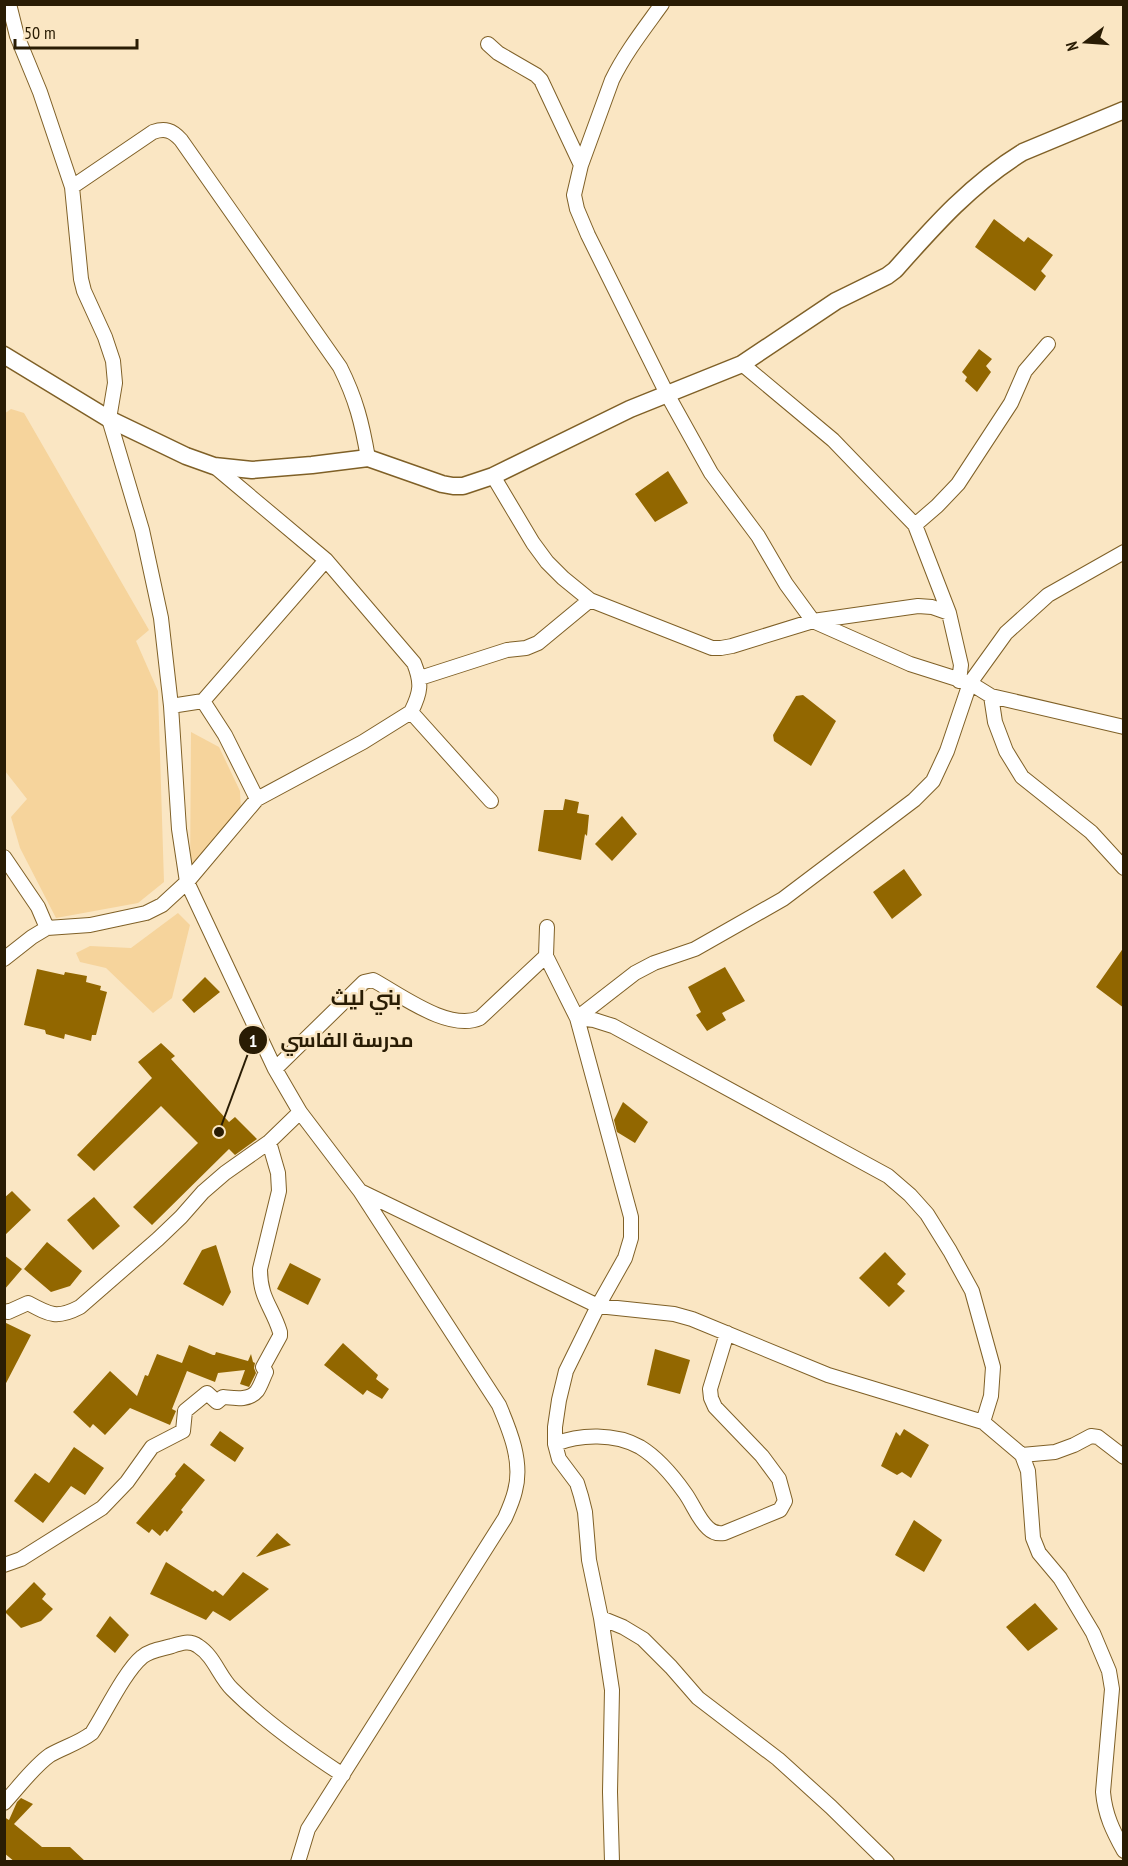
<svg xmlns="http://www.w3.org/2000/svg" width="1128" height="1866" viewBox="0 0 1128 1866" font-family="'PT Sans Narrow',Cairo,sans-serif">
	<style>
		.green { fill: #f6d49c }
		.building { fill: #926700 }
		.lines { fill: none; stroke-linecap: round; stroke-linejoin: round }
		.minor-casing { stroke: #7f6027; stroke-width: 16 }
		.tertiary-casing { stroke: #7f6027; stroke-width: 19 }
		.minor { stroke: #fff; stroke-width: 14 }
		.tertiary { stroke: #fff; stroke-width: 16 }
		.labels { text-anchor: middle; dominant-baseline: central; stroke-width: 5; stroke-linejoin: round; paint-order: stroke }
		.quarter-label { font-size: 21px; font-weight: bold; fill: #291c04; stroke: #fae6c3 }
		.leader { fill: none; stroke: #291c04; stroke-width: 2 }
		.callout-dot { fill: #291c04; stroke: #fae6c3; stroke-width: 2 }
		.mark-label { font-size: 18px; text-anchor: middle; font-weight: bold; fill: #fff }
		.callout-label { font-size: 20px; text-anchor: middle; font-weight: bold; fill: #291c04; stroke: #fae6c3; stroke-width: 5; stroke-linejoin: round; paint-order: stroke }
	</style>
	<rect width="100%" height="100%" fill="#fae6c3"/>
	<!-- green -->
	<path class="green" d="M11,409L24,413L149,630L136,641L158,691L164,882L138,903L56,918L20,848L11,817L27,799L5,771L4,414Z
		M191,732L219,747L240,791L241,811L190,878Z
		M178,913L190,925L172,998L153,1013L106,968L80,962L76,953L90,946L131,948Z"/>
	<!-- building -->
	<path class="building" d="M994,219L1024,242L1028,237L1053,255L1041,271L1046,276L1035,291L975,247Z
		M979,349L992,359L986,366L991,372L977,392L965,381L967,377L962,372Z
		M668,471L688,503L655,522L635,494Z
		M803,695L836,721L811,766L774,741L773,735L796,696Z
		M565,799L579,802L577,813L589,815L587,836L585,834L581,860L538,851L544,810H563Z
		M622,816L637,834L612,861L595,844Z
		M904,869L922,895L892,919L873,892Z
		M1124,947V1008L1096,987Z
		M725,967L745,1001L722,1013L726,1020L707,1031L696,1015L701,1012L688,987Z
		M37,969L64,975L65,972L87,976L86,982L101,986L100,990L107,992L96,1035H92L91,1041L65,1034L64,1039L46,1034L45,1030L24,1025Z
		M205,977L220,992L194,1013L182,1000Z
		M161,1043L175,1056L171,1059L229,1122L235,1117L257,1139L235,1155L229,1149L152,1225L133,1207L198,1143L161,1106L94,1171L77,1155L152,1078L138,1062Z
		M623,1102L648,1122L635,1143L617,1132L614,1120Z
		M12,1191L31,1210L4,1236V1198Z
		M94,1197L120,1226L93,1250L67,1220Z
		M47,1242L82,1271L70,1286L51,1292L24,1269Z
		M216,1245L231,1292L223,1306L183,1284L202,1250Z
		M885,1252L906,1274L897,1284L905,1291L889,1307L859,1278Z
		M4,1255L22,1269L4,1290Z
		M290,1263L321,1279L308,1305L277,1289Z
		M4,1322L31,1335L4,1387Z
		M343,1343L378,1375L376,1379L389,1389L382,1399L367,1390L363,1395L324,1365Z
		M189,1345L213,1355H215L216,1352L248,1361L251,1354L253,1362L255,1363L254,1368L256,1373L249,1387L240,1384L245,1370L218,1373L215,1382L187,1371L172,1409L176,1411L170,1425L130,1408L105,1435L93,1424L90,1428L73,1412L110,1371L137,1396L145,1375L148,1376L157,1354L182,1363Z
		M655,1349L690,1360L680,1394L647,1385Z
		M904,1429L929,1445L911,1478L902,1472L897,1475L881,1466L896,1432L900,1436Z
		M220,1431L244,1448L235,1462L210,1445Z
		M74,1447L104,1468L85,1495L71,1486L43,1523L14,1501L35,1473L49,1483Z
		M184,1463L205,1480L181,1510L183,1512L167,1532L165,1530L160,1536L152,1529L149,1533L136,1523L176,1476L175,1474Z
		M914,1520L942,1540L924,1572L895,1555Z
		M277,1533L291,1545L256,1557Z
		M166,1562L213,1592L215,1590L223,1596L243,1572L269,1589L230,1621L213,1611L206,1620L150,1594Z
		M34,1582L46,1594L42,1599L53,1609L41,1621L21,1628L5,1612Z
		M1035,1603L1058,1629L1028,1651L1006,1627Z
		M110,1616L129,1635L115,1653L96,1636Z
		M21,1798L33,1804L14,1824L42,1847H70L86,1862H15L4,1853V1817L9,1820L17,1802Z"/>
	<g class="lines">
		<!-- minor casing -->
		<g class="minor-casing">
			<path id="minor" d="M9,4L17,36L40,92L72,187L81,279L84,291L105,337L113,361L115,383L109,419L142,530L161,618L171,706L179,829L187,882L275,1069L300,1112L360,1191L499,1405C510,1431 523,1462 515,1491C513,1500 509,1509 505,1518L308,1829L298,1862
				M488,44L498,53L536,75L541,80L581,165L574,195L577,209L588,235L667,394L711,473L758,536L786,584L813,621L910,664L970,683L991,696L1124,727
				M581,165L612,80C625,53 644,29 662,4
				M72,187L153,132C165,128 172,130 181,140L340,367C356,399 362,423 368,458
				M742,364L833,440L915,525L949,613L961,665L959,681
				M214,466L326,560L414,663C422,683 421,692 411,712L491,801
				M493,476L533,543L547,562L563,578L590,600L712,648H721L732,646L813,621L918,606L932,607L949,613
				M915,525L937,506L958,484L1011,403L1025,371L1048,344
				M420,678L507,650L526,648L538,643L590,600
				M991,696L995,722L1006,751L1022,777L1091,832L1124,868
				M203,701L326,560
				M171,706L203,701L225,735L257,799
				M4,857L38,907L47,928
				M547,927L546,956L577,1018L594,1020L613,1026L888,1176L910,1195L927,1214L950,1251L972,1291L993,1367L991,1396L983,1422
				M4,959L32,937L47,928L90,925L146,913L162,905L187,882L257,799L363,742L411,712
				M275,1069L364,982L373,980C401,995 449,1032 480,1018L546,956
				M362,1192L598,1306L625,1258L631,1238V1217L577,1018L635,973L654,963L695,949L783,899L914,800L933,781L947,751L970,683L1006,633L1048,595L1124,552
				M4,1311L8,1312L28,1303C50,1315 57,1319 80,1307L158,1239L181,1217L203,1192L225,1173L269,1142L300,1112
				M555,1444C580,1434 615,1433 640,1447C658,1458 673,1476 685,1493C693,1504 698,1519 708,1528C713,1533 718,1534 724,1533L780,1510L785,1501L779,1479L762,1456L715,1407L711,1398L710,1389L727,1333
				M1022,1455L1055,1452L1074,1445L1091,1436L1098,1437L1124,1457
				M4,1565L21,1559L102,1508L127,1482L152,1447L183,1431L185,1411L207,1393L217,1402L223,1397C234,1398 249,1401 257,1391C261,1385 263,1378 266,1372L263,1367L280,1336V1332C272,1306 260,1299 260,1269L279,1191L278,1173L269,1142
				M601,1618L612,1690L610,1792L612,1862
				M4,1803C19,1787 33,1767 50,1755C64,1747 79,1743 92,1733C105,1713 125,1671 142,1657C150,1650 162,1649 172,1646C181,1643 190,1640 198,1646C214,1656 219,1676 232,1689C265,1722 303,1749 343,1775
				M887,1862L831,1807L778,1759L698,1698L671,1667L643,1639L623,1627L601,1618L589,1560L585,1512L581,1496L577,1483L559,1459L555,1444V1427L559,1400L566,1371L598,1306L674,1314L692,1319L828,1375L983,1422L1022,1455L1028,1471L1033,1538L1039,1553L1060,1578L1093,1633L1109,1671L1112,1689L1103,1792C1105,1815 1113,1831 1124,1851"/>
		</g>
		<!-- tertiary casing -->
		<g class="tertiary-casing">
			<path id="tertiary" d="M4,355L109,419L186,456L214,466L252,470L312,465L368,458L442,484L453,486H463L493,476L630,409L742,364L836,301L887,276L895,270C934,226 972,183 1023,152L1124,110"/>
		</g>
		<!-- minor -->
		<use href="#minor" class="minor"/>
		<!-- tertiary -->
		<use href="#tertiary" class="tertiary"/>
	</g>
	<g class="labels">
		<!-- quarter labels -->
		<g class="quarter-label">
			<text x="366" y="997">بني ليث</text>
		</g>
	</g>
	<!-- callouts -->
	<path class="leader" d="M219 1132L253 1040"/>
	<g class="callout-dot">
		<circle cx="219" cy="1132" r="6"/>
		<circle cx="253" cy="1040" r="15"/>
	</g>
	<g class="mark-label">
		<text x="253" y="1047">1</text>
	</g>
	<g class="callout-label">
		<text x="347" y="1047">مدرسة الفاسي</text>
	</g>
	<!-- border -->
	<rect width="1128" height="1866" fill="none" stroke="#291c04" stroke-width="12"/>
	<!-- north arrow -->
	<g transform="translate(1086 42) rotate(253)" stroke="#fae6c3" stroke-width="4.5" paint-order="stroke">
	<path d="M0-4.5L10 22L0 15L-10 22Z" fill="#291c04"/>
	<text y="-9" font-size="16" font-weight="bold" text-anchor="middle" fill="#291c04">N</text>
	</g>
	<!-- scale -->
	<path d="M15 39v9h122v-9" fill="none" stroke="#291c04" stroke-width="3"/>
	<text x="24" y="39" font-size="18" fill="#291c04" stroke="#fae6c3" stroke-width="4.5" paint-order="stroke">50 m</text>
</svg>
